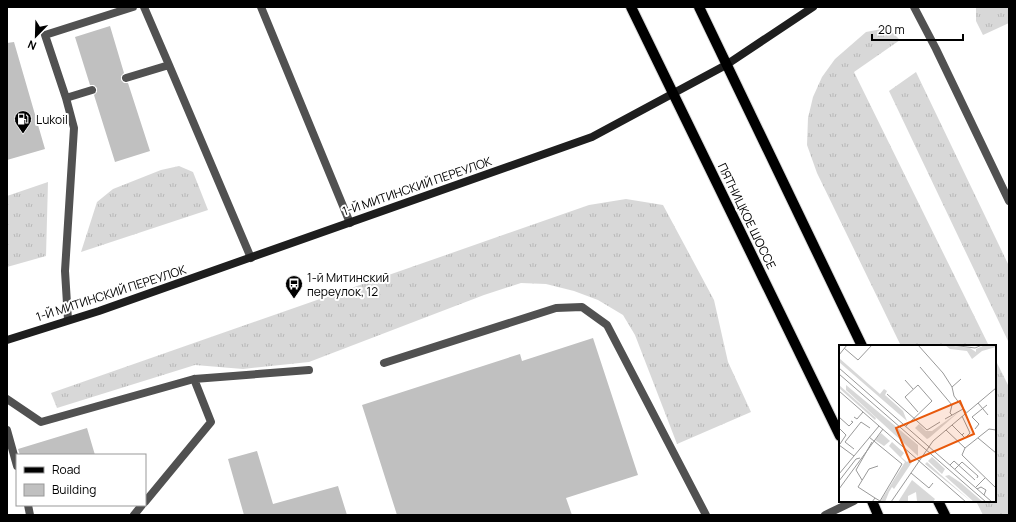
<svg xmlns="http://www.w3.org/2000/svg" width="1016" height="522" viewBox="0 0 1016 522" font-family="Manrope,sans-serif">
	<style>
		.grass { fill: url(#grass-tufts) }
		.building { fill: #c0c0c0 }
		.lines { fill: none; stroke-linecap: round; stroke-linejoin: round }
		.primary-casing { stroke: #dbdbdb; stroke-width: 12 }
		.lane { stroke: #515151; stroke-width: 8 }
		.street { stroke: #515151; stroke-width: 8 }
		.secondary { stroke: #1e1e1e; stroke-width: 8 }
		.primary { stroke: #000; stroke-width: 10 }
		.labels { text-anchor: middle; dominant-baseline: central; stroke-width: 4; stroke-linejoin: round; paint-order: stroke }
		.poi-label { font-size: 12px; fill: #000; stroke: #fff; text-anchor: start }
		.street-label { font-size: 12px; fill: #000; stroke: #fff }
		.inset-road { fill: none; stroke: #999; stroke-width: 1 }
		.view { fill: #e8590c; fill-opacity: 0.15; stroke: #e8590c; stroke-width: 2 }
		.inset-edge { fill: none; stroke: #000; stroke-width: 2 }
	</style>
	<defs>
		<pattern id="grass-tufts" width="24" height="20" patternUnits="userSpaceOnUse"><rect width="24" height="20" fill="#d8d8d8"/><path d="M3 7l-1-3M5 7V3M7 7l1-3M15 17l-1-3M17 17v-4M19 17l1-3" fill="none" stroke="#b8b8b8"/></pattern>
	</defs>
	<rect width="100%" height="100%" fill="#fff"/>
	<!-- grass -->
	<path class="grass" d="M976,7H1009V23L983,35L976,21Z
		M882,29L893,33L900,40L854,72L989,346H901L817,173L807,145L808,118L813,97L822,77L835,59L866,32Z
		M916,72L1009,266V343L889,91Z
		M179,166L193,172L208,210L81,252L97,202L113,189L161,170Z
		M48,182L46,256L7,267V196Z
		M626,199L663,205L714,300L728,362L751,412L677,444L635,335L623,315L598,300L574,291L546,284L521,283L484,295L309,362L243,369L195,365L57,408L51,393L589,205Z
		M995,359L1009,387V515H983L976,501H995Z"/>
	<!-- building -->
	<path class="building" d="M110,26L124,73L121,76V80L124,83H128L150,151L115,162L94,95L97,92V88L94,85H90L75,37Z
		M14,42L45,149L7,160V43Z
		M593,338L638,475L566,498L572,515H397L362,405L520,354L522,361Z
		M87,428L95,455H20L18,449Z
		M257,451L273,504L338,486L347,515H244L228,459Z"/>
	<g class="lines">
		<!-- primary casing -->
		<g class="primary-casing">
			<path id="primary" d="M631,7L840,436
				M699,7L862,346
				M872,501L878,515
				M938,501L945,515"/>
		</g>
		<!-- lane -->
		<path class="lane" d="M144,7L169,65
			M261,7L350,223
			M126,78L169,65L251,258
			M66,98L92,90
			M68,320L65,271L74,128L66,98L45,35L133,7
			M384,363L556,308L582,307L607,325L706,515
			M7,399L41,422L194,379L309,370
			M7,430L17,466
			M145,502L211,422L194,379
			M28,505L30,515
			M134,515L142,505
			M825,515L854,501"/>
		<!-- street -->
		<path class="street" d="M914,7L936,49L1009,201"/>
		<!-- secondary -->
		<path class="secondary" d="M7,340L99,311L592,137L726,65L813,7"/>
		<!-- primary -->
		<use href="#primary" class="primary"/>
	</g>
	<!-- icons -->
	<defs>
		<g id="fuel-pin" transform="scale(0.9)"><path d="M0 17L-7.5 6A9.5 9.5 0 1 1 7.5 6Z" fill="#000" stroke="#fff"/><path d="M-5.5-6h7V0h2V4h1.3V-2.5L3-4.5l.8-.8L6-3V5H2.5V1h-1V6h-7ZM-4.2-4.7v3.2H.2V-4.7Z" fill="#fff"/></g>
		<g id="bus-pin" transform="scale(0.9)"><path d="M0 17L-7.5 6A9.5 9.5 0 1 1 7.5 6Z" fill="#000" stroke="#fff"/><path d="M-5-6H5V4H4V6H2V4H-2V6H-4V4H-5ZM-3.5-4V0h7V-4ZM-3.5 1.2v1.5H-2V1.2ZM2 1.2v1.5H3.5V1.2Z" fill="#fff"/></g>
	</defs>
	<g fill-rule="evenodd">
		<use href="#fuel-pin" x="23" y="119"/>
		<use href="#bus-pin" x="294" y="284"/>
	</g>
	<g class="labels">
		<!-- poi labels -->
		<g class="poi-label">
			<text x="36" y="119">Lukoil</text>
			<text x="307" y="277">1-й Митинский<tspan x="307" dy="14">переулок, 12</tspan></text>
		</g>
		<!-- street labels -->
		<g class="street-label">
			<text transform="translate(417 186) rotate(-19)">1-Й МИТИНСКИЙ ПЕРЕУЛОК</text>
			<text transform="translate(747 216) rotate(64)">ПЯТНИЦКОЕ ШОССЕ</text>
			<text transform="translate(111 293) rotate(-18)">1-Й МИТИНСКИЙ ПЕРЕУЛОК</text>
		</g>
	</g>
	<!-- overview -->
	<g transform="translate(839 345)">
		<rect width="157" height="157" fill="#fff"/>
		<path d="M0,13L41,49L45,44L48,46L46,50L64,66L68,76L0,17ZM0,40L37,73L36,75L0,43ZM7,40L79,100V111L7,45ZM121,66L90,93L88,94L76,83L80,79L87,86H93ZM42,88L51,96L45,101L36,95ZM53,97L65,108L62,112L68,117L72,114L73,117L55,144L53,142L50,147L46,157H41L66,117L50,101ZM93,112L106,124L103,129L89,116ZM88,117L102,130L133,157L86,119ZM110,130L122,138L144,157H135L106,131Z" fill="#d8d8d8"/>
		<path d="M106,0L131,3L137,7V4L146,0H157V2L143,6L133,14L128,6L111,4ZM73,135L96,154L94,157L78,156L77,147L69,151V157H59Z" fill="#d8d8d8"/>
		<path class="inset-road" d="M79,0L104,28L113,42L115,51L127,67M113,0L136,3L143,0M5,3L19,15L33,0M0,10L8,0M81,22L113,60L111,68L113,70M0,23L153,157M0,29L147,157M66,35L74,44M113,42L122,34M0,46L127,157M48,49L88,85L101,77M139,58L149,70M123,71L131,88L126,93L123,90M0,72L10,81L14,77L12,76M15,72L18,74L24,67M106,74L124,64M113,80L123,90L125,88M67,81L93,56L79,40L66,52L79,67M0,83L7,90L1,99M136,84L140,79L133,72L148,60M107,85L126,103M157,85L150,84L126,103L123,110L157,143M30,92L63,119L41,156L36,153L33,157M139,93L157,108M0,100L15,111M15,104L6,97L22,77L31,83M111,120L115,116L136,135M116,124L123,117L139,131L138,133M72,128L90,143L94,138M0,129L40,81M23,135L17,125L33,97M0,136L17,114L21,113M137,142L146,133M0,144L44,84M138,144L142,142L147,145L145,150M36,153L19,142L30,124L39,121M52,157L94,96L157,43"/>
		<path class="view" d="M121,56L135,89L71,117L57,83Z"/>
		<rect width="157" height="157" class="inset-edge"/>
	</g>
	<!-- border -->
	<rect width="1016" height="522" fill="none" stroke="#000000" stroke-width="16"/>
	<!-- legend -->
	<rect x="16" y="454" width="130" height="52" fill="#ffffff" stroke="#999999"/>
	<rect x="24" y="467" width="20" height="6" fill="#000000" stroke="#999999"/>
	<text x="52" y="474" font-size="12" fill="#000000">Road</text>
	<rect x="24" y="484" width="20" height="12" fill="#c0c0c0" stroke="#999999"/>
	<text x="52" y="494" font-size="12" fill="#000000">Building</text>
	<!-- north arrow -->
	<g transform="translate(36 36) rotate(203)" stroke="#ffffff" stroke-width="3" paint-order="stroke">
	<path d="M0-3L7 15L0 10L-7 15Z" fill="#000000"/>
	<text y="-6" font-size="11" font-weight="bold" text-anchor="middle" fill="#000000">N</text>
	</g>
	<!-- scale -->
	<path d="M872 34v6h91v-6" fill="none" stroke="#000000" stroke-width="2"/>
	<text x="878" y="34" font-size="12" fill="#000000" stroke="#ffffff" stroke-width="3" paint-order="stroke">20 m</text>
</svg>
